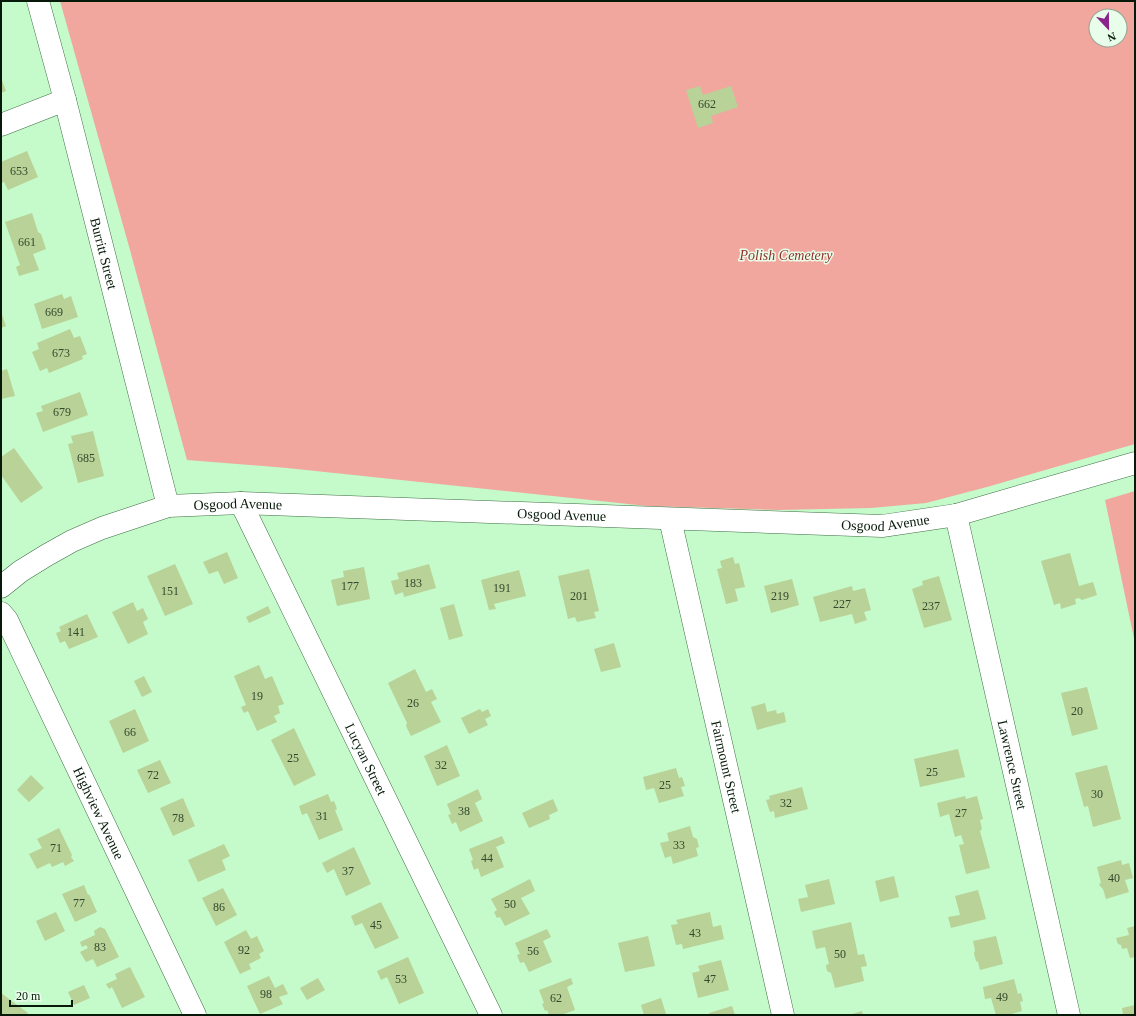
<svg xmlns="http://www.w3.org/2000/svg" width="1136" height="1016" viewBox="0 0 1136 1016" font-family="'Times New Roman',serif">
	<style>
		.green { fill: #f1a79e; fill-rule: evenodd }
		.building { fill: #b8d297 }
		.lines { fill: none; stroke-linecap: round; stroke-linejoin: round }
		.minor-casing { stroke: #3e6e44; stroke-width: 23 }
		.tertiary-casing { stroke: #3e6e44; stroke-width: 23 }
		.minor { stroke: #fff; stroke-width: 22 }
		.tertiary { stroke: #fff; stroke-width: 22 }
		.labels { text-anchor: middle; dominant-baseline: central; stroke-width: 3; stroke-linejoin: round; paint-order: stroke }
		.number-label { font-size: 12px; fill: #33482d }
		.street-label { font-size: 14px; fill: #071a0a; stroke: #e9feea }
		.park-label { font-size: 14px; font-style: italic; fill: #90312b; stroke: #e9feea }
	</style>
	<rect width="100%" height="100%" fill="#c5faca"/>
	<!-- green -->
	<path class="green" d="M60,1H1135V444L987,487L926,503L871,508L779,510L647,506L287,468L187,460L130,250ZM1096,16H1120V40H1096Z
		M1135,491V643L1105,500Z"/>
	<!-- building -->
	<path class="building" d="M1,78L6,91L1,93Z
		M700,86L703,95L731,86L738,107L711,116L713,123L698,128L686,90Z
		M27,151L38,177L8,190L4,182L1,183V162Z
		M32,213L38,232L41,234L46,249L33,254L39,270L19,276L16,267L20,265L5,222Z
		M62,294L64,299L71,296L78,317L42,329L34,304Z
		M1,312L6,326L1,328Z
		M70,329L74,338L80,336L87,354L82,356L83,359L49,373L47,368L40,371L32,352L39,349L37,343Z
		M7,369L15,396L1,399V371Z
		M80,392L88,415L43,432L36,413L43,411L41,406Z
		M93,431L104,476L78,483L68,444L73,443L71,436Z
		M14,448L43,488L21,503L1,475V457Z
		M227,552L238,578L224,584L218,571L209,574L203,562Z
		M1070,553L1079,586L1093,582L1097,595L1082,600L1079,598L1075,599L1076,604L1061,609L1060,603L1054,605L1041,561Z
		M733,557L735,564L739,563L745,587L735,589L738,601L726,604L717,569L722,568L720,561Z
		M175,564L193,604L165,616L147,576Z
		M429,564L436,588L404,597L403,592L395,595L391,581L399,579L397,573Z
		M364,567L370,599L337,606L331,580L344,577L343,571Z
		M589,569L599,611L594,612L596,618L577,622L575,617L568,619L558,576Z
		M519,570L526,596L494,604L496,609L489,610L481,580Z
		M939,576L952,620L924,628L912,589L923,585L922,581Z
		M792,579L799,605L771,613L764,586Z
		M852,586L853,591L865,588L871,610L864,612L867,620L855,624L852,614L820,622L813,597Z
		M133,602L137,611L143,608L148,619L143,622L148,634L128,644L112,612Z
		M454,604L463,636L449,640L440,608Z
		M268,606L271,613L249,623L246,617Z
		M87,614L98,637L69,649L65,641L60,643L56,633L61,631L59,627Z
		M614,643L621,667L601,672L594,649Z
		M259,665L265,679L272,676L284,704L278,706L280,713L274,716L277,722L257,731L248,711L244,713L241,707L246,705L234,676Z
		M415,669L426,692L432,689L437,699L431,702L441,722L411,736L406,726L407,723L388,683Z
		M144,676L152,692L142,697L134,681Z
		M1087,687L1098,729L1072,736L1061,693Z
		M765,703L767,712L776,710L777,714L784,712L786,722L757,730L751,707Z
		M135,709L149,741L123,753L109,721Z
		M480,709L482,712L488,709L491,716L485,719L488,725L469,734L461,718Z
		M294,728L316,775L294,786L271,740Z
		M447,745L460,776L437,786L424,756Z
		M958,749L965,777L920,787L914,759Z
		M160,760L171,783L148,793L137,770Z
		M1107,765L1121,819L1093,827L1088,806L1084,807L1075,773Z
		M676,768L679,778L682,777L685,786L681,787L684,796L659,803L654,788L646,790L643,777Z
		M31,775L44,788L29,802L17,790Z
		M802,787L808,809L775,818L774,811L770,812L766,800L770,799L769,796Z
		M478,789L482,799L475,803L483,821L460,832L456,822L452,824L448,815L451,814L447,804Z
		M328,794L331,802L334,801L337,809L335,810L343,830L319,840L307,813L302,815L299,806Z
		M965,796L966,799L977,796L983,819L980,820L982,829L980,831L990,868L966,874L959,845L964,844L961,835L955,837L949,814L940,817L937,803Z
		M183,798L195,826L173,836L160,808Z
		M553,799L558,811L549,815L550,819L529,828L522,813Z
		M690,826L693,837L697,839L699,847L696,848L698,856L673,864L671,856L665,858L660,843L669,841L667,833Z
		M59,828L72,855L71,857L74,861L65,866L63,862L52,867L50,863L37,869L29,854L42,848L37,839Z
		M502,836L505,843L496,847L504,867L481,877L478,868L474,870L471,861L473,860L469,849Z
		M224,844L230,856L222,860L226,870L198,882L188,860Z
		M354,847L371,884L346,896L334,869L327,873L322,863Z
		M1121,860L1122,865L1129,863L1133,878L1125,880L1129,892L1106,899L1103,889L1100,886L1099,884L1101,883L1097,867Z
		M894,876L899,897L880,902L875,881Z
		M530,879L535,891L521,898L530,914L505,926L500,917L497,918L494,912L497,910L491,899Z
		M829,879L835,904L801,912L798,899L808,897L805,885Z
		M84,885L88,895L89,894L97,912L75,922L62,894Z
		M223,888L237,915L216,926L202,898Z
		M978,890L986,919L951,928L948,917L960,915L955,896Z
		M381,902L399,938L375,949L362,923L355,926L351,916Z
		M56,912L65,931L45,941L36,921Z
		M710,912L713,927L721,925L724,939L683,949L682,944L676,945L671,925L678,924L676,920Z
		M851,922L858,955L864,954L867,966L861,967L864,981L835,988L831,973L827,971L826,965L829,964L825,947L816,949L812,931Z
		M1135,926V957L1130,958L1127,948L1122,949L1121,945L1118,944L1116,938L1129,935L1127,928Z
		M100,927L105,929L119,957L97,967L93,959L86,962L80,952L88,948L86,945L82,947L80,942L95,935L94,931Z
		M547,929L551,937L543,941L552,962L529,972L524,962L520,963L517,955L520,954L515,943Z
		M246,930L251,939L257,936L264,951L259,954L261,958L249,964L251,969L240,974L224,942Z
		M648,936L655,966L625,972L618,943Z
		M996,936L1003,964L980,970L978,962L976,961L974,953L975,950L973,941Z
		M408,957L424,993L399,1004L387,977L381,980L377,971Z
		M721,960L729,990L698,998L692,973L700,971L698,966Z
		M130,967L145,997L122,1008L112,987L109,989L106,984L117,979L115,974Z
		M269,976L275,988L283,984L288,994L279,997L283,1004L260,1014L247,986Z
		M318,978L325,990L307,1000L300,988Z
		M571,978L573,984L567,987L575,1010L561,1015H549L547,1010L545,1011L542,1004L544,1003L539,990Z
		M1014,979L1018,994L1021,993L1023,1001L1020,1002L1022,1011L1008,1015H996L991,998L985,999L983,987Z
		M84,985L90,998L74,1005L68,992Z
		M1,993L28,1013L26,1015H1Z
		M661,998L666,1014L644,1015L641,1005Z
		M1135,1005V1015H1123L1122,1008Z
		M732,1006L735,1015H710L709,1013Z
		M862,1011L863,1015H849Z"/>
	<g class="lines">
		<!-- minor casing -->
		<g class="minor-casing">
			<g id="minor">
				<path d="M1,125L65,100"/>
				<path id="s1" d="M241,503L491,1015"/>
				<path id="s2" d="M956,515L1069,1015"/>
				<path id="s3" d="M670,519L783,1015"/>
				<path id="s4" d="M1,613L7,620L195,1015"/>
			</g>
		</g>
		<!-- tertiary casing -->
		<g class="tertiary-casing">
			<g id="tertiary">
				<path id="s5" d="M38,1L65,100L168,506"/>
				<path id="s6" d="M1,587L21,571L47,555L72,541L102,528L168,506L241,503L882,526L956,515L1135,463"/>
			</g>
		</g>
		<!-- minor -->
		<use href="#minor" class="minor"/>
		<!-- tertiary -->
		<use href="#tertiary" class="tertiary"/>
	</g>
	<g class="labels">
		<!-- number labels -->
		<g class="number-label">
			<text x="707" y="104">662</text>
			<text x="19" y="171">653</text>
			<text x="27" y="242">661</text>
			<text x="54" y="312">669</text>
			<text x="61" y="353">673</text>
			<text x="62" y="412">679</text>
			<text x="86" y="458">685</text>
			<text x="413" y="583">183</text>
			<text x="350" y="586">177</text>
			<text x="502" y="588">191</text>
			<text x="170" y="591">151</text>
			<text x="579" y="596">201</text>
			<text x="780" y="596">219</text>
			<text x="842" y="604">227</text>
			<text x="931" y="606">237</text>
			<text x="76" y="632">141</text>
			<text x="257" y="696">19</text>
			<text x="413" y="703">26</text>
			<text x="1077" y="711">20</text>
			<text x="130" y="732">66</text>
			<text x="293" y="758">25</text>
			<text x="441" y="765">32</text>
			<text x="932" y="772">25</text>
			<text x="153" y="775">72</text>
			<text x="665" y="785">25</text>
			<text x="1097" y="794">30</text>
			<text x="786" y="803">32</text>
			<text x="464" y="811">38</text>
			<text x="961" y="813">27</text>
			<text x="322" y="816">31</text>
			<text x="178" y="818">78</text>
			<text x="679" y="845">33</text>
			<text x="56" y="848">71</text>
			<text x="487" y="858">44</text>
			<text x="348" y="871">37</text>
			<text x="1114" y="878">40</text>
			<text x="79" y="903">77</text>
			<text x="510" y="904">50</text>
			<text x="219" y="907">86</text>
			<text x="376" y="925">45</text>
			<text x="695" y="933">43</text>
			<text x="100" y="947">83</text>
			<text x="244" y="950">92</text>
			<text x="533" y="951">56</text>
			<text x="840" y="954">50</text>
			<text x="401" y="979">53</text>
			<text x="710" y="979">47</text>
			<text x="266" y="994">98</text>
			<text x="1002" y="997">49</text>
			<text x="556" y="998">62</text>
		</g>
		<!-- street labels -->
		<g class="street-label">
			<text stroke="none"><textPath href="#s5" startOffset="261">Burritt Street</textPath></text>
			<text stroke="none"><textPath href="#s6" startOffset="257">Osgood Avenue</textPath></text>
			<text stroke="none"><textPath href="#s6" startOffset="581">Osgood Avenue</textPath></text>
			<text stroke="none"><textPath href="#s6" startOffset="905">Osgood Avenue</textPath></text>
			<text stroke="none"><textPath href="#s1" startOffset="285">Lucyan Street</textPath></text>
			<text stroke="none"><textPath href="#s2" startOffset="256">Lawrence Street</textPath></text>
			<text stroke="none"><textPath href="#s3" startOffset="254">Fairmount Street</textPath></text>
			<text stroke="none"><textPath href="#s4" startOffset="223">Highview Avenue</textPath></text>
		</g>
		<!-- park labels -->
		<g class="park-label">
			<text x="786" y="255">Polish Cemetery</text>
		</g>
	</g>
	<!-- border -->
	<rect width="1136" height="1016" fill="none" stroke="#071a0a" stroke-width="4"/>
	<!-- north arrow -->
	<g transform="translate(1108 28) rotate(158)"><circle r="19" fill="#e9feea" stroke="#8fa390"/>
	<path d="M0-3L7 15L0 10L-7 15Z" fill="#8a248b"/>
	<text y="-6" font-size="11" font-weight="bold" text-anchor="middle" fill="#071a0a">N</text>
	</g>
	<!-- scale -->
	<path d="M10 1000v6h62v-6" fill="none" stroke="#071a0a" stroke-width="2"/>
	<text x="16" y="1000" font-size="12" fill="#071a0a" stroke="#e9feea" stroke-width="3" paint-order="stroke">20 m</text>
</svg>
